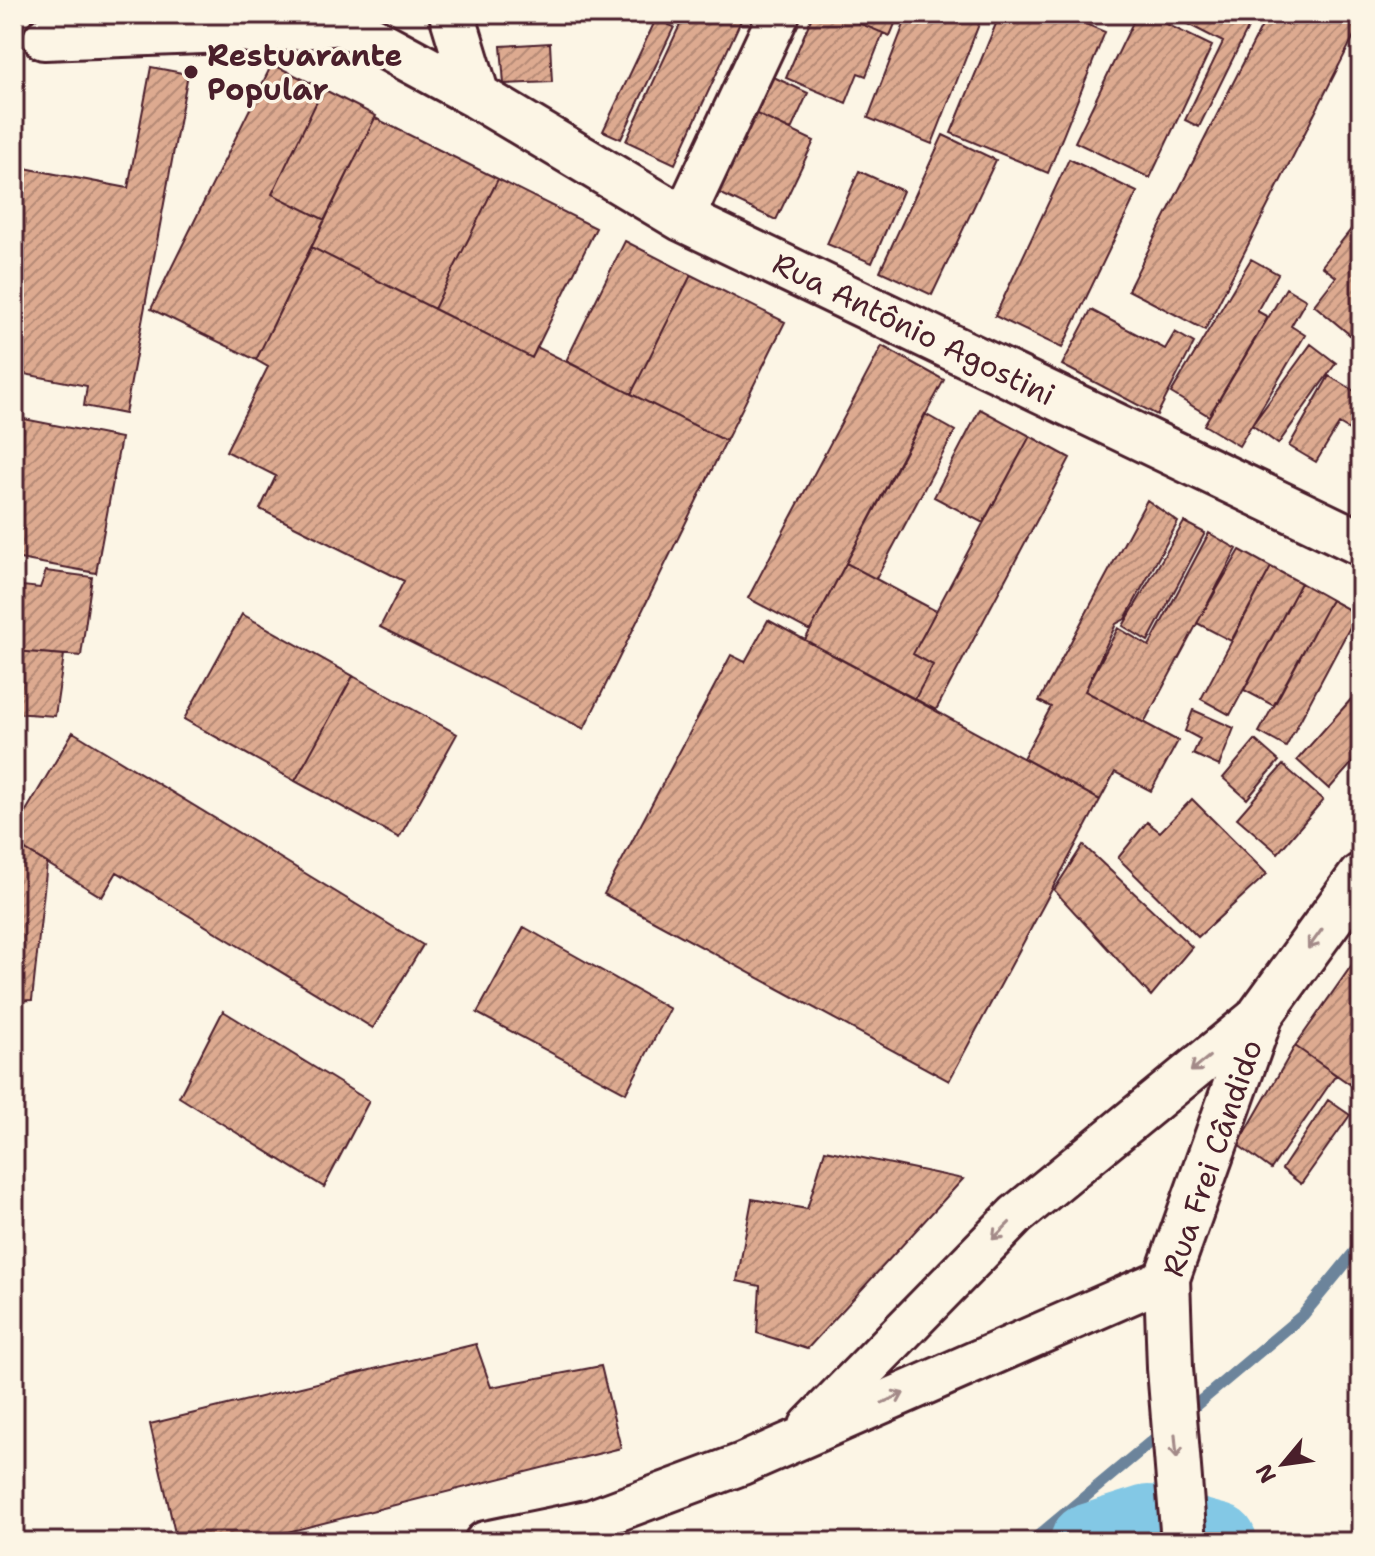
<svg xmlns="http://www.w3.org/2000/svg" width="1375" height="1556" viewBox="0 0 1375 1556" font-family="'Shantell Sans',sans-serif">
	<style>
		.lines { fill: none; stroke-linecap: round; stroke-linejoin: round }
		.stream { stroke: #6c849b; stroke-width: 12 }
		.river { stroke: #83c8e5; stroke-width: 76 }
		.building { fill: url(#building-hatch); stroke: #4a1f2b; stroke-width: 2 }
		.street-casing { stroke: #4a1f2b; stroke-width: 46 }
		.primary-casing { stroke: #4a1f2b; stroke-width: 50 }
		.street { stroke: #fcf5e5; stroke-width: 40 }
		.primary { stroke: #fcf5e5; stroke-width: 44 }
		.oneway { stroke: #a38a88 }
		.poi-dot { fill: #4a1f2b; stroke: #fcf5e5; stroke-width: 3 }
		.labels { text-anchor: middle; dominant-baseline: central; stroke-width: 7; stroke-linejoin: round; paint-order: stroke }
		.poi-label { font-size: 30px; font-weight: bold; fill: #4a1f2b; stroke: #fcf5e5; text-anchor: start }
		.street-label { font-size: 30px; fill: #4a1f2b; stroke: #fcf5e5 }
	</style>
	<defs>
		<pattern id="building-hatch" width="6" height="6" patternUnits="userSpaceOnUse" patternTransform="scale(2)"><rect width="6" height="6" fill="#ddaa90"/><path d="M-1 1l2-2M0 6l6-6M5 7l2-2" fill="none" stroke="#b58a76"/></pattern>
	</defs>
	<rect width="100%" height="100%" fill="#fcf5e5"/>
	<filter id="ink" filterUnits="userSpaceOnUse"><feTurbulence type="fractalNoise" baseFrequency=".0125" numOctaves="2"/><feDisplacementMap in="SourceGraphic" scale="16" xChannelSelector="R" yChannelSelector="G"/><feConvolveMatrix kernelMatrix="1 2 1 2 8 2 1 2 1" color-interpolation-filters="sRGB"/></filter>
	<g filter="url(#ink)">
		<g class="lines">
			<!-- stream -->
			<path class="stream" d="M1183,1416L1303,1315L1361,1244
				M1031,1542L1165,1430"/>
			<!-- river -->
			<path class="river" d="M1088,1542L1148,1523L1219,1542"/>
		</g>
		<!-- building -->
		<path class="building" d="M685,14H744L675,164L626,141Z
			M813,14H837L883,33L866,76L858,73L846,103L786,78Z
			M837,14H899L890,36Z
			M908,14H983L932,144L868,118Z
			M1000,14H1062L1105,32L1048,173L951,133Z
			M1137,14H1146L1212,46L1150,178L1075,142Z
			M1168,14H1255L1199,127L1185,120L1223,42Z
			M1268,14H1361V22L1205,330L1128,290Z
			M656,19L674,27L621,139L603,131Z
			M550,43L552,82L504,84L501,46Z
			M272,64L323,89L272,194L325,220L256,360L151,309Z
			M151,67L188,74L125,414L84,406L87,386L14,372V166L128,188Z
			M765,73L808,93L791,130L748,110Z
			M323,89L376,116L325,220L272,194Z
			M748,110L814,141L776,220L711,189Z
			M375,118L498,179L434,309L311,247Z
			M943,135L996,160L932,295L880,271Z
			M1069,159L1137,192L1062,348L995,316Z
			M859,171L903,191L872,263L827,244Z
			M498,179L596,228L532,358L434,309Z
			M1360,218L1361,332L1355,339L1314,305L1336,277L1322,266Z
			M625,241L691,275L631,394L566,361Z
			M311,247L532,358L537,347L726,441L584,729L380,627L404,581L260,509L276,476L226,451L268,367L256,360Z
			M1251,259L1278,274L1257,311L1268,317L1209,416L1171,393Z
			M691,275L785,322L726,441L631,394Z
			M1286,288L1306,300L1291,326L1305,335L1239,446L1204,425Z
			M1091,310L1165,349L1175,332L1194,343L1157,415L1062,365Z
			M1311,344L1336,363L1278,444L1252,425Z
			M882,346L944,380L810,631L748,598Z
			M1329,376L1361,395V413L1351,431L1339,424L1316,462L1289,446Z
			M980,409L1030,436L983,523L934,497Z
			M925,414L955,431L876,579L846,563Z
			M24,419L121,438L96,573L14,558V472Z
			M1030,436L1070,458L936,710L915,699L933,665L913,654Z
			M1147,500L1178,522L1125,619L1116,624L1085,691L1178,741L1151,791L1115,772L1100,800L1023,758L1051,707L1039,701Z
			M1184,522L1205,533L1148,641L1123,626Z
			M1209,533L1237,549L1144,723L1085,691L1118,628L1149,646Z
			M1240,550L1271,567L1231,641L1197,623Z
			M846,563L936,611L913,654L933,665L915,699L805,640Z
			M1271,567L1301,583L1230,715L1201,699Z
			M46,571L92,577L81,656L14,651V585L40,588Z
			M1301,583L1331,600L1274,706L1244,690Z
			M1331,600L1357,614L1286,747L1259,732Z
			M242,614L353,676L295,781L184,719Z
			M768,620L1100,800L949,1081L604,894L731,655L745,662Z
			M14,651L64,655L55,716L14,713Z
			M353,676L457,734L399,838L295,781Z
			M1361,688V753L1329,789L1297,760Z
			M1193,710L1234,728L1219,766L1193,754L1200,739L1185,731Z
			M73,732L423,945L373,1028L117,872L102,897L14,843V831Z
			M1255,740L1279,761L1247,799L1223,778Z
			M1283,765L1323,800L1278,853L1237,818Z
			M1192,799L1267,874L1198,937L1118,858L1147,822L1160,832Z
			M14,843L47,863L32,1000L14,1001Z
			M1083,845L1192,947L1151,996L1054,890Z
			M524,927L670,1009L626,1093L477,1013Z
			M1361,952V1092L1295,1046Z
			M223,1011L369,1101L324,1187L179,1097Z
			M1295,1046L1336,1075L1271,1169L1238,1145Z
			M1328,1100L1350,1115L1301,1184L1282,1169Z
			M825,1150L963,1179L807,1349L757,1333L760,1286L737,1281L752,1199L807,1209Z
			M476,1344L491,1387L601,1366L621,1448L248,1542H177L150,1424Z"/>
		<g class="lines">
			<!-- street casing -->
			<g class="street-casing">
				<path id="street" d="M75,14L44,39L254,31
					M683,219L779,14
					M810,1426L1016,1215L1261,1014
					M485,1542L592,1520L742,1464L1167,1278"/>
			</g>
			<!-- primary casing -->
			<g class="primary-casing">
				<path id="primary" d="M231,14L254,31L340,22L477,96L683,219L1361,543
					M452,14L477,96
					M1184,1542L1170,1368L1167,1278L1261,1014L1361,876"/>
			</g>
			<!-- street -->
			<use href="#street" class="street"/>
			<!-- primary -->
			<use href="#primary" class="primary"/>
		</g>
		<!-- one-way arrows -->
		<defs><path id="oneway-shaft" d="M-6 0H5M1.5-3L5.5 0L1.5 3" fill="none" stroke-width="1.6" stroke-linecap="round" stroke-linejoin="round" transform="scale(2)"/></defs>
		<g class="oneway">
			<use href="#oneway-shaft" transform="translate(1315 939) rotate(126)"/>
			<use href="#oneway-shaft" transform="translate(1200 1064) rotate(141)"/>
			<use href="#oneway-shaft" transform="translate(1001 1231) rotate(135)"/>
			<use href="#oneway-shaft" transform="translate(893 1398) rotate(-24)"/>
			<use href="#oneway-shaft" transform="translate(1176 1446) rotate(85)"/>
		</g>
	</g>
	<!-- markers -->
	<circle class="poi-dot" cx="191" cy="72" r="8"/>
	<g class="labels">
		<!-- poi labels -->
		<g class="poi-label">
			<text x="207" y="55">Restuarante<tspan x="207" dy="34">Popular</tspan></text>
		</g>
		<!-- street labels -->
		<g class="street-label">
			<text transform="translate(914 329) rotate(26)">Rua Antônio Agostini</text>
			<text transform="translate(1212 1158) rotate(-71)">Rua Frei Cândido</text>
		</g>
	</g>
	<!-- margin -->
	<rect width="1375" height="1556" fill="none" stroke="#fcf5e5" stroke-width="48"/>
	<rect x="24" y="24" width="1327" height="1508" fill="none" stroke="#4a1f2b" stroke-width="3" filter="url(#ink)"/>
	<!-- north arrow -->
	<g transform="translate(1283 1464) rotate(241)" stroke="#fcf5e5" stroke-width="6" paint-order="stroke">
	<path d="M0-6L14 30L0 20L-14 30Z" fill="#4a1f2b"/>
	<text y="-12" font-size="22" font-weight="bold" text-anchor="middle" fill="#4a1f2b">N</text>
	</g>
</svg>
